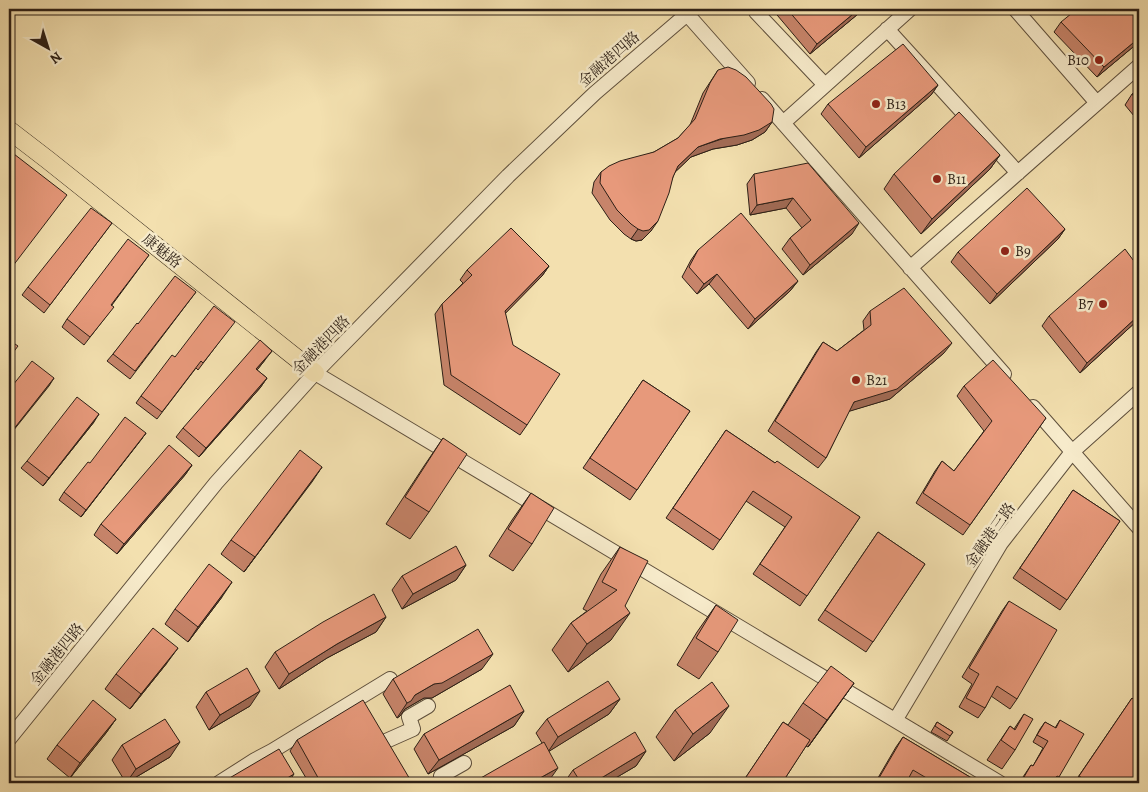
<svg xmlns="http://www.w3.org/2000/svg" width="1148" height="792" viewBox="0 0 1148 792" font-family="Alegreya,'Noto Serif SC',serif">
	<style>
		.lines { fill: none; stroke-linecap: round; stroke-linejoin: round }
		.minor-casing { stroke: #5e4f3c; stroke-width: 16 }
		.major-casing { stroke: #2c1f16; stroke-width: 19 }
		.minor { stroke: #f7ebcb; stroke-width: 14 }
		.major { stroke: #f3e0af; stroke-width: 18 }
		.wall { fill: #c7846a; stroke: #2c1f16 }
		.shaded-wall { fill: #a26b56; stroke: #2c1f16 }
		.building { fill: #e7997b; stroke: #2c1f16 }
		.poi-dot { fill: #8f2418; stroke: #f7ebcb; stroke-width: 2 }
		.labels { text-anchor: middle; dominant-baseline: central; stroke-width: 5; stroke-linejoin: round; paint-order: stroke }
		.street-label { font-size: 15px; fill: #2c1f16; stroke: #f7ebcb }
		.poi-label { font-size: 15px; fill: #2c1f16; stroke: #f7ebcb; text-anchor: start }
	</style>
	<rect width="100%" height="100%" fill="#f3e0af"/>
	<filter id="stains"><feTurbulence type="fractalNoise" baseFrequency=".004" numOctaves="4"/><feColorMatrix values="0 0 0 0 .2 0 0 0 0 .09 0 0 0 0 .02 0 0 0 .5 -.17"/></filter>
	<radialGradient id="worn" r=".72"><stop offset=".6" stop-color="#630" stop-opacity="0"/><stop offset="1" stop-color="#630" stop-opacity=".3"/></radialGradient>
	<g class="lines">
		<!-- minor casing -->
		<g class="minor-casing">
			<path id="minor" d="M760,9L756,12L825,85
				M1015,9L1097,103
				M687,14L748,83
				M887,29L1018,173
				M762,99L1004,374
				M783,123L910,9
				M910,268L1139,66
				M315,373L1000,783
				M1033,407L1139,528
				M896,719L1001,543L1072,452L1139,392
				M9,739L216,483L315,373L508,176L595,93L693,9
				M386,741L413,729L409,717L428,706
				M219,783L255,760L272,751L390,679
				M445,783L441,776L464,763"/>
		</g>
		<!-- major casing -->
		<g class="major-casing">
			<path id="major" d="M9,130L48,160L315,373"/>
		</g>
		<!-- minor -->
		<use href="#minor" class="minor"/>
		<!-- major -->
		<use href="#major" class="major"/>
	</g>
	<!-- wall -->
	<path class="wall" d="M772,9H864L810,54Z
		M1139,9V42L1097,77L1054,32L1061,22Z
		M718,70L772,122L765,132L752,140L737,145L713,149L691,157L675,172L651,231L642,240L636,241L631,239L624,234L610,220L592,193L594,182L601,172L654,152L678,138L690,125L703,93Z
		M938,85L931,95L859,158L821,114L828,104Z
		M1139,89V122L1125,105L1132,94Z
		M1000,155L990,169L921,234L884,189L894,174Z
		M754,174L852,234L803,275L782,249L790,238L802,228L786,208L750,215L747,184Z
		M112,223L44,313L22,295L28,287Z
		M1065,229L1058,239L990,304L951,262L958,252Z
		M698,250L798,281L790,291L748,329L709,284L697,294L682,277L691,260Z
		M149,255L112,305L108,314L84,345L62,327L67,319Z
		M549,266L542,276L505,313L527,425L520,435L444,385L435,314L442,304L463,283L460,280L467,270Z
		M1139,268V319L1080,373L1042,326L1049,316Z
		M196,292L130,379L107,361L113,354L138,324Z
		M870,311L944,353L890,399L849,411L826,458L818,468L768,431L816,352L823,342L837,351L864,330L863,321Z
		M229,329L198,370L196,368L157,419L136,403L141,396L175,357Z
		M265,360L257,370L267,378L260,388L199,457L176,437L183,428Z
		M643,380L690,411L630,500L583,468Z
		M964,386L1046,418L963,535L916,503L935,471L942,461L954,471L984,431L957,396Z
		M94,422L43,486L21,468L27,461Z
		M726,430L775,463L860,517L800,606L753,574L785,527L746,501L713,550L666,518Z
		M146,433L81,517L59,500L64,492Z
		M443,438L429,512L410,539L386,524L424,466Z
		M192,465L185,475L117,554L94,535L101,524Z
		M322,467L244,572L221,554L231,540Z
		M1073,490L1120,521L1060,610L1013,578Z
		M531,493L532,544L513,571L489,556L512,520Z
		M878,532L925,564L866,652L818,620Z
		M620,547L625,606L611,640L568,672L552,650L571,623L587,611L583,609L601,574Z
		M466,565L456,580L402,609L392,590L402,576Z
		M222,597L188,642L165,624L175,609Z
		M1009,601L1017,699L1010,709L991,696L985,708L978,718L959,707L972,684L962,677L1002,611Z
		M716,605L718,652L699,679L677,665L697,632Z
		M386,617L376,632L327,658L279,689L265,667L275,652Z
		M167,663L130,709L105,689L116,674Z
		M482,669L432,698H424L405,709L400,716L397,718L383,694L393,679Z
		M854,683L808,747L806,746L782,783H742L783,722L788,725L803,703Z
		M206,692L250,706L209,730L196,707Z
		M1132,698L1139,783H1074Z
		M620,699L609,714L549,751L548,782L542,743L536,733L547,719Z
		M675,710L710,733L674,761L656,737Z
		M524,711L514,726L428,774L414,749L424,734Z
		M1024,714L1015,750L1002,769L987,760L1010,726L1014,729Z
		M116,719L106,733L70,778L47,759L57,745Z
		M1060,720L1059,777L1055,783H1019L1031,765L1033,766L1043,748L1033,742L1040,729L1045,722L1055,728Z
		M937,722L953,732L947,741L931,732Z
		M903,737L980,783H911L907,781L906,783H875L896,747Z
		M297,740L409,783H309L290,751Z
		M122,745L170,757L126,783L112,760Z
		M646,751L636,766L607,783H564L573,770Z"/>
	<!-- shaded-wall -->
	<path class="shaded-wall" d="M859,9H864L810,54L817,44Z
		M1139,38V42L1097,77L1104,67Z
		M938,85L931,95L859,158L866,147Z
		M772,122L765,132L752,140L737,145L713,149L691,157L671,176L678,166L698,147Z
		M1000,155L990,169L921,234L932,219Z
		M793,198L786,208L750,215L757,205Z
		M658,221L651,231L642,240L636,241L631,239L638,229Z
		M859,223L852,234L803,275L810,265Z
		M1065,229L1058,239L990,304L997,294Z
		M549,266L542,276L498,321L505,311Z
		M717,274L709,284L697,294L704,284Z
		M798,281L790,291L748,329L755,319Z
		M1139,315V319L1080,373L1087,363Z
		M952,343L944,353L890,399L847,412L854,402Z
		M272,351L265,360L250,379L256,369Z
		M54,378L49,386L9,436V435Z
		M267,378L260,388L199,457L206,448Z
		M99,414L94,422L43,486L49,478Z
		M146,433L141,440L81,517L86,510Z
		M192,465L185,475L117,554L124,544Z
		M322,467L312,482L244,572L255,557Z
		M466,565L456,580L402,609L413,594Z
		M232,582L222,597L188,642L198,627Z
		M630,613L611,640L568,672L587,644Z
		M386,617L376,632L327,658L279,689L289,674L337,644Z
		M178,648L167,663L130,709L141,694Z
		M493,654L482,669L432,698H424L405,709L400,716L397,718L407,703L415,695L434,684Z
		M854,683L835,710L808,747L827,720Z
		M260,691L250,706L209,730L220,715Z
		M620,699L609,714L548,752L558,737Z
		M729,706L710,733L674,761L693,734Z
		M524,711L514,726L428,774L439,760Z
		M116,719L106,733L70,778L80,763Z
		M180,742L170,757L126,783L136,769Z
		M646,751L636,766L607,783H593Z
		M558,768L548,782L546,783H531Z
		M294,774L288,783H279Z"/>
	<!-- building -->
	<path class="building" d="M787,9H859L817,44Z
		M1077,9H1139V38L1104,67L1061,22Z
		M903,44L938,85L866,147L828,104Z
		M728,67L736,70L746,77L771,104L774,109L772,122L759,130L744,135L720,139L698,147L678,166L673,177L669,193L658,221L649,230L643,231L638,229L631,224L617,210L600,183L601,172L609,166L620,161L654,152L678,138L695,119L710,83L718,70Z
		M1139,89V103L1132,94Z
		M959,112L1000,155L932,219L894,174Z
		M14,154L67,195L9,271V160Z
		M808,163L859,223L810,265L790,238L811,220L793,198L757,205L754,174Z
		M1027,188L1065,229L997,294L958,252Z
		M91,208L112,223L50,305L28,287Z
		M741,213L798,281L755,319L717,274L704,284L689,267L698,250Z
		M511,228L549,266L505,311L513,345L560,374L527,425L451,375L442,304L472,275L467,270Z
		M128,239L149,255L111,305L114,307L90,337L67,319Z
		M1125,249L1139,268V315L1087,363L1049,316Z
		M175,276L196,292L135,371L113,354L137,323L138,324Z
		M904,288L952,343L897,389L854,402L826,458L775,421L823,342L837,351L871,325L870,311Z
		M214,306L235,322L203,363L201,361L162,412L141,396L172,355L175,357Z
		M9,340L18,346L9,358Z
		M260,340L272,351L256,369L267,378L206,448L183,428Z
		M993,360L1046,418L970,525L923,493L942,461L954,471L992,421L964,386Z
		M32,361L54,378L9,435V390Z
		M643,380L690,411L637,490L590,458Z
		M77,397L99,414L49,478L27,461Z
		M125,417L146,433L86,510L64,492L88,462L90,463Z
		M726,430L775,463L777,461L860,517L807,596L760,564L792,517L753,491L720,540L673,508Z
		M443,438L467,454L429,512L405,497Z
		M169,445L192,465L124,544L101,524Z
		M300,450L322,467L255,557L231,540Z
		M1073,490L1120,521L1067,600L1020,568Z
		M531,493L554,508L532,544L508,529Z
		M878,532L925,564L873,642L825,610Z
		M456,546L466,565L413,594L402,576Z
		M620,547L648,561L625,606L630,613L587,644L571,623L617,590L602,582Z
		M209,564L232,582L198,627L175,609Z
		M374,594L386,617L337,644L289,674L275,652L323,622Z
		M1009,601L1057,630L1017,699L997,686L985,708L966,698L979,674L969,668Z
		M716,605L738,620L718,652L696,638Z
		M153,628L178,648L141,694L116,674Z
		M478,629L493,654L442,683L434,684L415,695L411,701L407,703L393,679Z
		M831,666L854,683L827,720L803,703Z
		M247,668L260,691L220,715L206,692Z
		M608,681L620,699L558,737L547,719Z
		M712,682L729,706L693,734L675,710Z
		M510,685L524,711L439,760L424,734Z
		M1132,698L1139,703V783H1090L1079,776Z
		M93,700L116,719L80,763L57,745Z
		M363,700L411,781L407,783H321L297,740Z
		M1024,714L1033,719L1015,750L1001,740L1010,726L1015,730Z
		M165,719L180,742L136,769L122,745Z
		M1060,720L1084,734L1059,777L1057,776L1052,783H1034L1024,777L1031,765L1033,766L1048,741L1037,735L1045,722L1056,728Z
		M783,722L810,740L782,783H742Z
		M937,722L953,732L950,736L935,726Z
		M635,732L646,751L593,783H581L573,770Z
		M903,737L980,783H935L913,770L906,783H876Z
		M544,742L558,768L531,783H472Z
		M279,749L294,774L279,783H221Z
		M663,778L666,783H654Z"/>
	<!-- markers -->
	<g class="poi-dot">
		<circle cx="1099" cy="60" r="5"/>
		<circle cx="876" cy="104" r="5"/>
		<circle cx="937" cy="179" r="5"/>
		<circle cx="1005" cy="251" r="5"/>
		<circle cx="1103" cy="304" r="5"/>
		<circle cx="856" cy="380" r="5"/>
	</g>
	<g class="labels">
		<!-- street labels -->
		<g class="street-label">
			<text transform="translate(609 59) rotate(-41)">金融港四路</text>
			<text transform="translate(162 251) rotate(39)">康魅路</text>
			<text transform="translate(321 345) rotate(-46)">金融港四路</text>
			<text transform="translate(990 535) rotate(-55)">金融港三路</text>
			<text transform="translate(57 654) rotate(-51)">金融港四路</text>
		</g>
		<!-- poi labels -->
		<g class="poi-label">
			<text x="1089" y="60" text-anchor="end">B10</text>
			<text x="886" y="104">B13</text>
			<text x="947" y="179">B11</text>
			<text x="1015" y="251">B9</text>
			<text x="1093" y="304" text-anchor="end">B7</text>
			<text x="866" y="380">B21</text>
		</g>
	</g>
	<!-- margin -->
	<rect width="1148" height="792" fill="none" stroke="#f3e0af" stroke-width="30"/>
	<rect x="10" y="10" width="1128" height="772" fill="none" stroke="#2c1f16" stroke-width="2.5"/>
	<rect x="15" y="15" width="1118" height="762" fill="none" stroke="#2c1f16"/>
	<!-- north arrow -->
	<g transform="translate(48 48) rotate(141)" stroke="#f7ebcb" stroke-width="4" paint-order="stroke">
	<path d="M0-4L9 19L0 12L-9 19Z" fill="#2c1f16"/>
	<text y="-8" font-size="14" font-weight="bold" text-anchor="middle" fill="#2c1f16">N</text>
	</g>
	<rect width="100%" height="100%" filter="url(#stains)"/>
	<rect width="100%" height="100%" fill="url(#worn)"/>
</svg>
